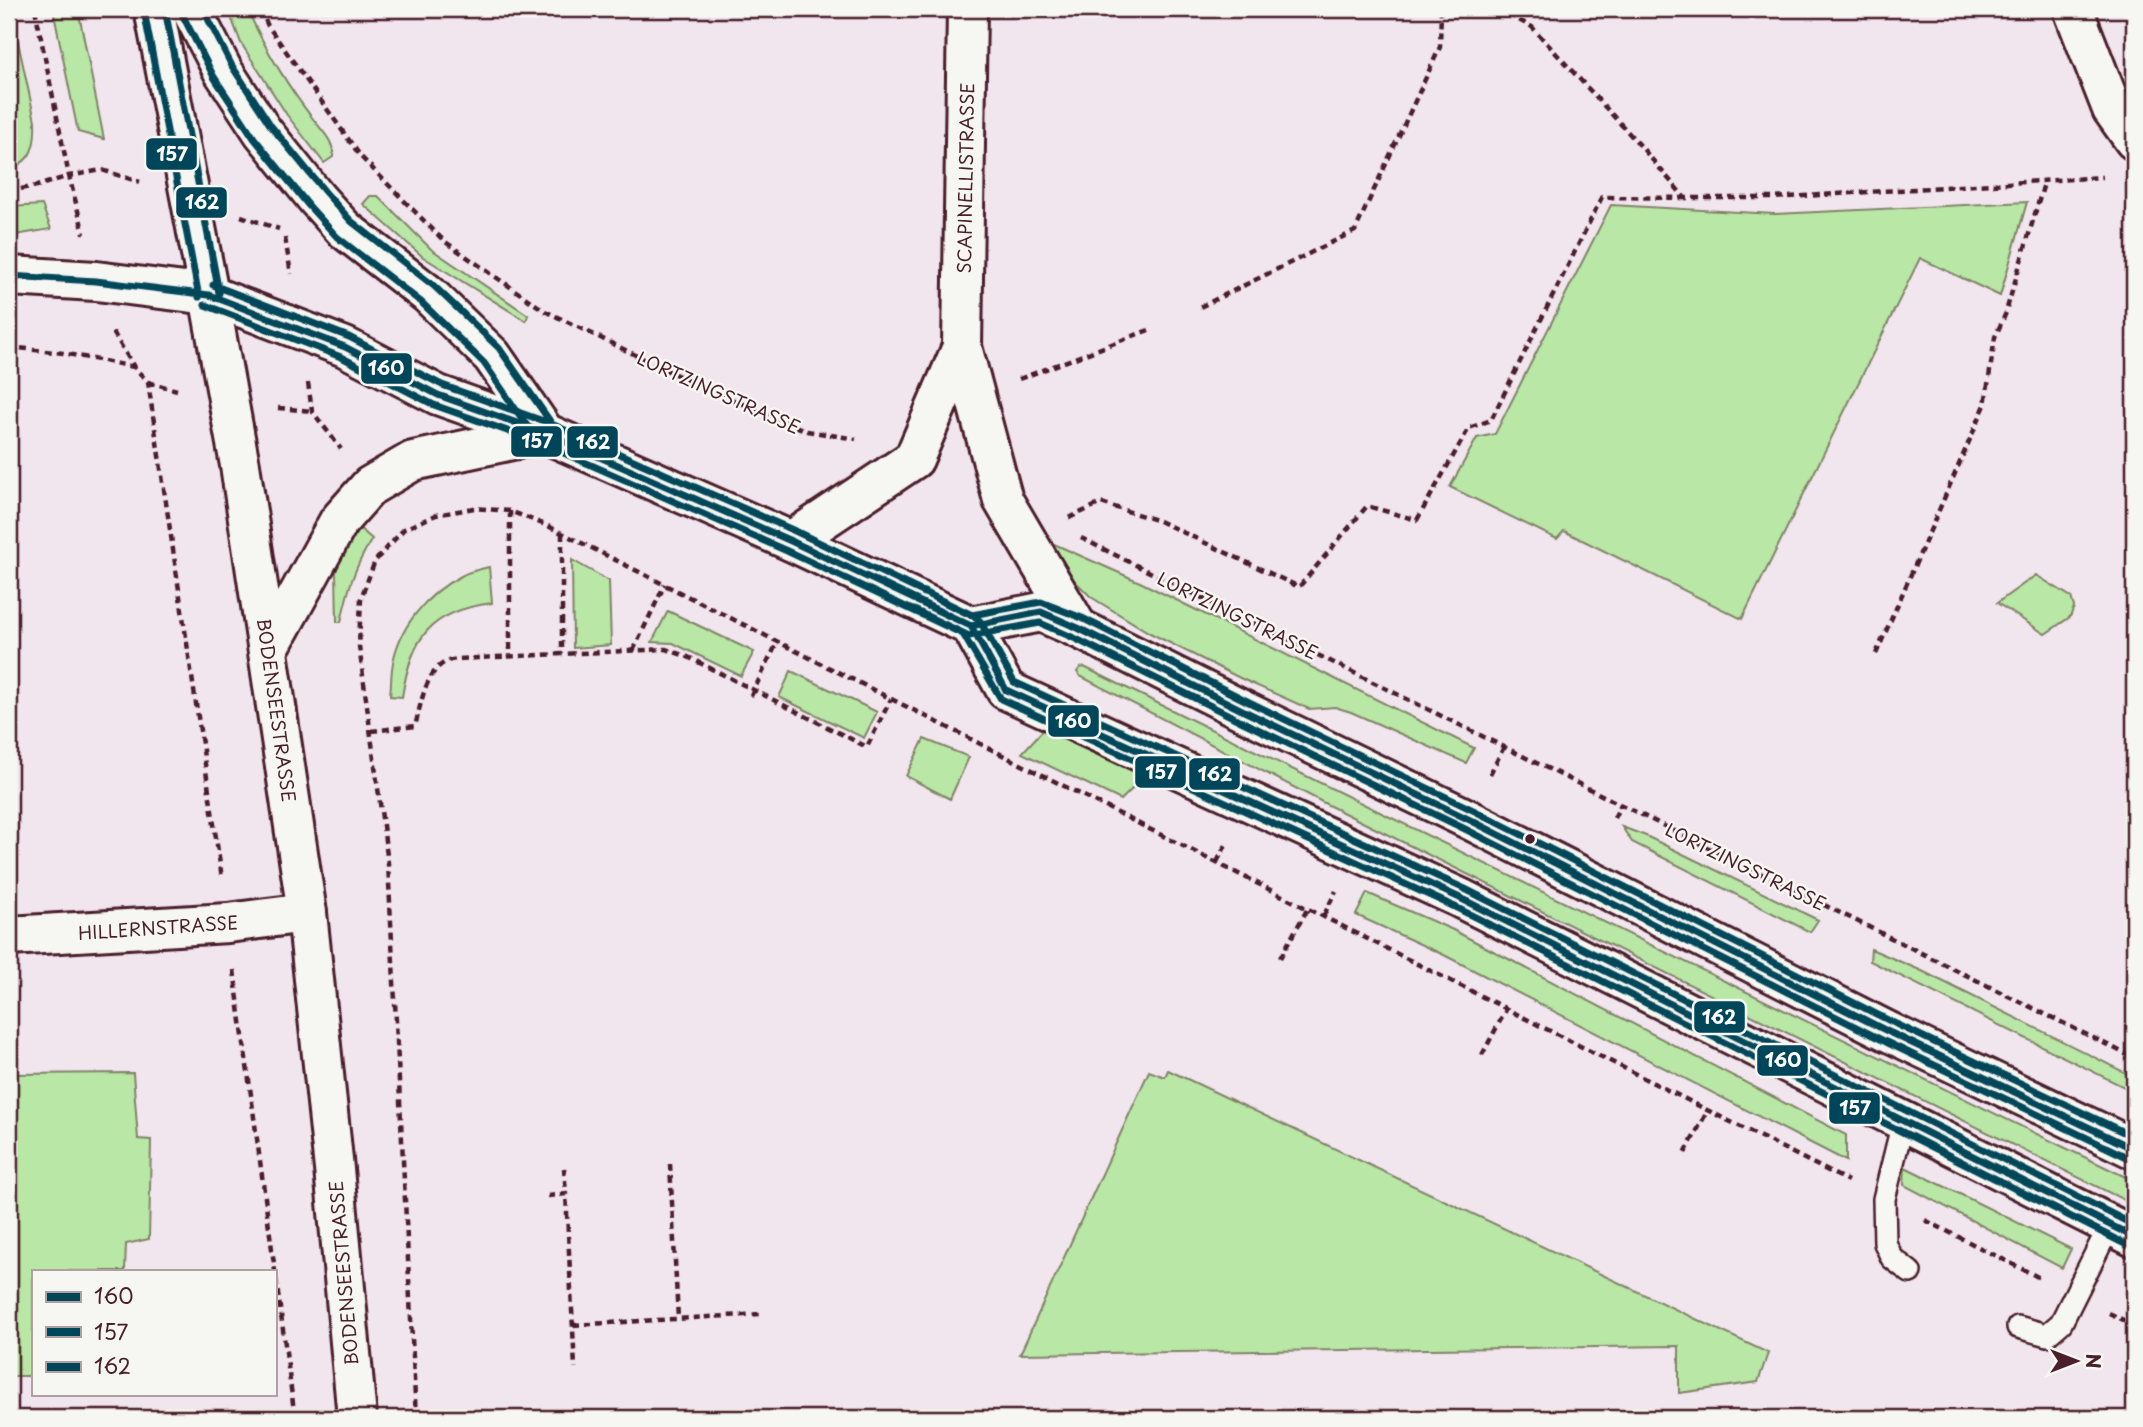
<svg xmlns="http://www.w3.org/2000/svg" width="2143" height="1427" viewBox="0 0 2143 1427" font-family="'Playpen Sans',sans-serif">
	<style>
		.green { fill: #b8e7a6; stroke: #818368; stroke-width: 2 }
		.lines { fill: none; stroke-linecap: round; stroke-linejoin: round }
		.service-casing { stroke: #4a1f2b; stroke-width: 26 }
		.minor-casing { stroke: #4a1f2b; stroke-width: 44 }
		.tertiary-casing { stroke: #4a1f2b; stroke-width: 44 }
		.secondary-casing { stroke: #4a1f2b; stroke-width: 44 }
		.primary-casing { stroke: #4a1f2b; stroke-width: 44 }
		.path { stroke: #4a1f2b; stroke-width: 4.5; stroke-dasharray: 7 5; stroke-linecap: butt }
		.service { stroke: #f6f6f2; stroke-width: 21 }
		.minor { stroke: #f6f6f2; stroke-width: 38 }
		.tertiary { stroke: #f6f6f2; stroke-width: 38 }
		.secondary { stroke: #f6f6f2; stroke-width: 38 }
		.primary { stroke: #f6f6f2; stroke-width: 38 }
		.bus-1-casing { stroke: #f6f6f2; stroke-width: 12 }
		.bus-2-casing { stroke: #f6f6f2; stroke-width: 12 }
		.bus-3-casing { stroke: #f6f6f2; stroke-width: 12 }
		.bus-1 { stroke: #00465a; stroke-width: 7 }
		.bus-2 { stroke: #00465a; stroke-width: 7 }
		.bus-3 { stroke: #00465a; stroke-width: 7 }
		.bus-dot { fill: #4a1f2b; stroke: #f6f6f2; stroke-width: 2.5 }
		.labels { text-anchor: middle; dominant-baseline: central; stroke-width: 5; stroke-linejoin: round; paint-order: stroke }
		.street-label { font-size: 18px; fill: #4a1f2b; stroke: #f6f6f2 }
		.line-badge { stroke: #f6f6f2; stroke-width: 2.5 }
		.badge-label { font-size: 19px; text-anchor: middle; font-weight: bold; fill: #fff }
	</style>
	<rect width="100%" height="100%" fill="#f1e5ee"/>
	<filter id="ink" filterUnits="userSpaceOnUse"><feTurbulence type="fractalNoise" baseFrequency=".0143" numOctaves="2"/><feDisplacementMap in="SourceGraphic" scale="14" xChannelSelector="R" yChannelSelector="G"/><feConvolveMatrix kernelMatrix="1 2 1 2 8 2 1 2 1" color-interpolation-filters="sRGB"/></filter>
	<g filter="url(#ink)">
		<!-- green -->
		<path class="green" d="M9,9H11L35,121C36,142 33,164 9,167Z
			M53,9H78L104,139L78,132Z
			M228,9H247C265,48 287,86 314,120C322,131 335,142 333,157L324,163L287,115L241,43Z
			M370,196H378L431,249L528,315L526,321L423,257L363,204Z
			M2027,202L2000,296L1920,258L1742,619L1564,531L1557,539L1450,487L1477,438L1495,434L1611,205L1775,214Z
			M42,205L51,229L9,236V207Z
			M358,527L372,539C354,568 348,589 341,622H337L336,572L344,548Z
			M1045,540L1142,583L1474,748L1466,763L1351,712L1335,707L1309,709L1242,679L1150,633L1091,597L1064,570Z
			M572,560L609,581L611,645L573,648Z
			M489,567L492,603C429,611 411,639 402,697L390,696C391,687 391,678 392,669C397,628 427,593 463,575C470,571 480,569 489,567Z
			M2036,575L2071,597L2074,607L2070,617L2045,634L1997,603Z
			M668,611L754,652L741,676L673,643L652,642Z
			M1084,667C1435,837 1783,1012 2134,1181V1205L1328,805L1080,676L1077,672L1080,668Z
			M791,671L877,712L864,738L779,697Z
			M1044,729L1136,765V785L1121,800L1022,753Z
			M924,739L969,757L950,799L906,776Z
			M1622,827L1646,836L1818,920L1810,932L1632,842Z
			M1367,893L1453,930L1846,1135V1161L1444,955L1356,915Z
			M1871,949L1922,971L2134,1077V1092L1870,961Z
			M1168,1070L1768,1353L1758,1382L1679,1393V1346L1020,1354L1149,1071L1165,1077Z
			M133,1073L138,1139L151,1140L149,1239L126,1244L125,1271H33V1376H9V1179L10,1178L9,1074Z
			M1905,1167L2071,1249L2062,1268L1904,1185Z"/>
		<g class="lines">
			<!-- service casing -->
			<g class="service-casing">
				<path id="service" d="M1903,1122L1884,1199L1885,1243L1892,1258L1910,1272
					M2018,1327L2047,1335L2061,1323L2110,1225"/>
			</g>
			<!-- minor casing -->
			<g class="minor-casing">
				<path id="minor" d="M967,9L962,347L1003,500L1078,628
					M2073,9L2112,109L2134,140
					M791,541L914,459L962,347
					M9,936L228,923L307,913"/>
			</g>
			<!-- tertiary casing -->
			<g class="tertiary-casing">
				<path id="tertiary" d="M9,276L96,281L209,295"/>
			</g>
			<!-- secondary casing -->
			<g class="secondary-casing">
				<path id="secondary" d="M209,295L240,465L307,913L334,1169L357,1418
					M268,650L339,521L370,486L413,461L545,433"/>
			</g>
			<!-- primary casing -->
			<g class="primary-casing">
				<path id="primary" d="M154,9L209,295L345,347L438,395L545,433L791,541L971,626L1006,690L1460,898L2134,1237
					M191,9L223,71L263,132L317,199L344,229L428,294L492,356L545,433
					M971,626L1041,612L1078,628L1244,711L1470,820L1891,1033L2134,1149"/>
			</g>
			<!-- path -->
			<path class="path" d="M35,9L69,176L84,234
				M260,9L268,26L361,157L444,241L545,311L693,383L807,431L856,439
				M1498,9L1532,27L1638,143L1685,198H1773L2102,177
				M9,191L37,186L69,176L102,170L140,182
				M241,216L279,229
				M285,238L291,274
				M1200,307L1355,231L1440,47L1441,9
				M113,332L134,367L148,382L222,878
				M9,347L63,353L134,367
				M1019,379L1149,330
				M148,382L177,390
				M308,383L312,411L341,449
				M278,408L312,411
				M510,511V657
				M1069,518L1101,503L1159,521L1299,587L1367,506L1417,520L1469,428L1491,420L1602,197L1685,198
				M562,533V654
				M1081,538L2134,1058
				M633,651L665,584
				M1876,654L1985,405L1995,337L2005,315L2045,180
				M751,696L778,641
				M371,731L415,726C421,705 425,670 448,661C456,658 469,659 477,658L666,649L688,657L867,747L891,699
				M1490,774L1504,747
				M1614,818L1621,804
				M1217,862L1226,845
				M1324,915L1336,891
				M1280,958L1308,908
				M234,970L295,1418
				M1482,1055L1507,1008
				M1685,1153L1708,1110
				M670,1164L678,1319
				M564,1168L566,1194
				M548,1196L566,1194L575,1368
				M1925,1220L2042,1279
				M2109,1313L2134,1325
				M573,1325L760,1314
				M416,1418L388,863L359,646L361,598L375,561L404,529L436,515L474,508L510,511L548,526L1848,1181"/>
			<!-- service -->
			<use href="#service" class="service"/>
			<!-- minor -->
			<use href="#minor" class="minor"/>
			<!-- tertiary -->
			<use href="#tertiary" class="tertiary"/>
			<!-- secondary -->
			<use href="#secondary" class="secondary"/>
			<!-- primary -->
			<use href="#primary" class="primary"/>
			<!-- bus-1 casing -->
			<g class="bus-1-casing">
				<path id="bus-1" d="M9,276L96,281L209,295L345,347L438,395L545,433L791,541L971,626L1006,690L1460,898L2134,1237
					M917,601L971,626L1041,612L1078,628L1244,711L1470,820L1891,1033L2134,1149"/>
			</g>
			<!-- bus-2 casing -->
			<g class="bus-2-casing">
				<path id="bus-2" d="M144,11L199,297
					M182,14L214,77L254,138L309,206L337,237L421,302L484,363L536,439
					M205,305L341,357L434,405L541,443L787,551L963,634L1001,699L1455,907L2129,1246
					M914,610L969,636L1040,623L1074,638L1239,720L1465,829L1886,1042L2129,1158"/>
			</g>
			<!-- bus-3 casing -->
			<g class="bus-3-casing">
				<path id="bus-3" d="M165,9L219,293
					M203,9L232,66L271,126L325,192L351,221L434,286L499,348L554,427
					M213,285L349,337L442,385L549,423L795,531L975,617L980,621L1014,682L1465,889L2134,1225
					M924,592L972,615L1041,602L1082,618L1249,702L1475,811L1896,1024L2134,1137"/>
			</g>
			<!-- bus-1 -->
			<use href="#bus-1" class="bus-1"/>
			<!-- bus-2 -->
			<use href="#bus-2" class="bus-2"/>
			<!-- bus-3 -->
			<use href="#bus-3" class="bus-3"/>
		</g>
	</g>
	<!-- markers -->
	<circle class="bus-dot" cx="1530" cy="839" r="6"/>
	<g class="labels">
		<!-- street labels -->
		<g class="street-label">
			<text transform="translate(965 178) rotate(-89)">SCAPINELLISTRASSE</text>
			<text transform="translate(719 392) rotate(24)">LORTZINGSTRASSE</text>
			<text transform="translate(1238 615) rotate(26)">LORTZINGSTRASSE</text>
			<text transform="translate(277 710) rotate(82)">BODENSEESTRASSE</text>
			<text transform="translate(1746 866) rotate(26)">LORTZINGSTRASSE</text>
			<text transform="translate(158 927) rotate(-4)">HILLERNSTRASSE</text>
			<text transform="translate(343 1273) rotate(-95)">BODENSEESTRASSE</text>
		</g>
	</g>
	<g class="line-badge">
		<rect x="145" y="137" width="53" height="34" rx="7" fill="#00465a"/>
		<rect x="175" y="186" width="53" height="33" rx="7" fill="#00465a"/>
		<rect x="360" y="352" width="53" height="33" rx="7" fill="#00465a"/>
		<rect x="510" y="425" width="53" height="33" rx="7" fill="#00465a"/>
		<rect x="566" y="425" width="53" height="34" rx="7" fill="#00465a"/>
		<rect x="1047" y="704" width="53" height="34" rx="7" fill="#00465a"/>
		<rect x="1134" y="755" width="53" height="34" rx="7" fill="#00465a"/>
		<rect x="1188" y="757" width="53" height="34" rx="7" fill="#00465a"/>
		<rect x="1693" y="1000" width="53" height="34" rx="7" fill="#00465a"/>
		<rect x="1756" y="1044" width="53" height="33" rx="7" fill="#00465a"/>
		<rect x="1828" y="1091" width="53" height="34" rx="7" fill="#00465a"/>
	</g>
	<g class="badge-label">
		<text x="172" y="161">157</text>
		<text x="202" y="209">162</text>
		<text x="386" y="375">160</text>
		<text x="537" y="448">157</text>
		<text x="593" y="449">162</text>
		<text x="1073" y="728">160</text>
		<text x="1161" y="779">157</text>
		<text x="1215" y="781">162</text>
		<text x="1719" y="1024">162</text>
		<text x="1783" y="1067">160</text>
		<text x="1855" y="1115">157</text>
	</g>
	<!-- margin -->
	<rect width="2143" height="1427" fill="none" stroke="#f6f6f2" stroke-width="35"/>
	<rect x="18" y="18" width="2108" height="1392" fill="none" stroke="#4a1f2b" stroke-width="2.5" filter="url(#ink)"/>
	<!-- legend -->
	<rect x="32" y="1270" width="245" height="126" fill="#f6f6f2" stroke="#b1a0a2" stroke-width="2"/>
	<rect x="46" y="1292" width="35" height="10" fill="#00465a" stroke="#b1a0a2" stroke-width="2"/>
	<text x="94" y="1304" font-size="21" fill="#4a1f2b">160</text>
	<rect x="46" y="1327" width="35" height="10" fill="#00465a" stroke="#b1a0a2" stroke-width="2"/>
	<text x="94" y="1340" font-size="21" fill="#4a1f2b">157</text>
	<rect x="46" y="1362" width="35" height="10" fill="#00465a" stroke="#b1a0a2" stroke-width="2"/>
	<text x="94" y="1374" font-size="21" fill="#4a1f2b">162</text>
	<!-- north arrow -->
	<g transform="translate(2076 1361) rotate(90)" stroke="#f6f6f2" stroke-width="5" paint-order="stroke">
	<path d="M0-5L12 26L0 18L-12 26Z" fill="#4a1f2b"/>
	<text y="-10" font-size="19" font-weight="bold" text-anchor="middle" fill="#4a1f2b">N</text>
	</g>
</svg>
